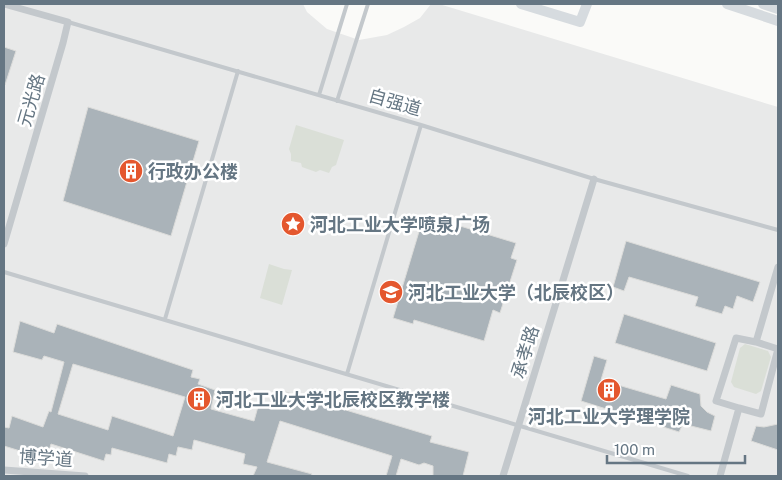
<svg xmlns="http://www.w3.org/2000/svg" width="782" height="480" viewBox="0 0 782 480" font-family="'Public Sans','Noto Sans SC',sans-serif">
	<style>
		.built { fill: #e8e9e9 }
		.green { fill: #dadfd7 }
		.building { fill: #aab3b9; stroke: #dcdcda; fill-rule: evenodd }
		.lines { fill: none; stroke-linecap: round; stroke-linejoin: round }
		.lane { stroke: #c3c8cc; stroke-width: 4 }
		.street { stroke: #c3c8cc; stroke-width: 7 }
		.secondary { stroke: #d6dbdf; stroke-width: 10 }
		.labels { text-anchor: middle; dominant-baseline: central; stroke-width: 5; stroke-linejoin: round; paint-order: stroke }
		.street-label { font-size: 18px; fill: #657683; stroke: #fff }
		.poi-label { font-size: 18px; font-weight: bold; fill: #657683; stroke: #fff; text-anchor: start }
	</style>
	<rect width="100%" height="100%" fill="#fafaf8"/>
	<!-- built -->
	<path class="built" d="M4,4H303L307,12L327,29L359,40L387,35L404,27L420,18L431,4H439L778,107V476H4Z"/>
	<!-- green -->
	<path class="green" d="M296,125L344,140L336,165L332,167L329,173L320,170L316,172L302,167L301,163L291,161V154L289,149Z
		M269,264L284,269L292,270L282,305L260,298Z
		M745,344L768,351L771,357L761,391L756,394L734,387L731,382L740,348Z"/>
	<!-- building -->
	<path class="building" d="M4,47L16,51L5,85L4,84Z
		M88,107L199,141L171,236L63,201Z
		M424,215L516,243L511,258L517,260L500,313L493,310L484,341L414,320L413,324L393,318Z
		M626,241L760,282L753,302L737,296L733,309L725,306L722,314L695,306L698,297L629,277L624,291L613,287Z
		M624,314L716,343L707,371L615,343Z
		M20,321L54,333L57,324L193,370L191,377L200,379L198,384L215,390L211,409L254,421L259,403L271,406L275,401L283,403L286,392L432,436L430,442L469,452L463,476H433V466L424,463L419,465L401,459L396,476H386L392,456L280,421L267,462L312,474L311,476H253L257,467L243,464L245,454L194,440L192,450L178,447L176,456L169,454L167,463L112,448L111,455L106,454L104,461L51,444L49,451L44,449L43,458L4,446V427L9,428L12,416L43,427L49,411L51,412L64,362L44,356L42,360L13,352ZM73,364L185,397L173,436L112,416L108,430L58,414Z
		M594,356L607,360L601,380L666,399L671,385L700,394L701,406L707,412L715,416L711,431L683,424L679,432L581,401Z
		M778,424V450L751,441L756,426L764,427Z"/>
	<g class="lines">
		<!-- lane -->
		<path class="lane" d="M68,22L421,125L594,179L778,230
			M319,95L347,4
			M337,101L368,4
			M4,272L688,476
			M165,319L238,71
			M347,374L421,125"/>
		<!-- street -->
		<path class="street" d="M4,4L68,22L63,43L4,244
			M739,408L761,414L778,349L756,342
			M4,470L85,476
			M503,476L594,179
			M720,476L739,408L716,401L736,338L756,342L778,267"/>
		<!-- secondary -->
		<path class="secondary" d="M521,4L580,22L587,4
			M727,4L778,21
			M763,4L778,9"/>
	</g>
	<!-- icons -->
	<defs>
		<g id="building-disc" transform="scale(1.25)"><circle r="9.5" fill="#e4572e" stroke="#fff"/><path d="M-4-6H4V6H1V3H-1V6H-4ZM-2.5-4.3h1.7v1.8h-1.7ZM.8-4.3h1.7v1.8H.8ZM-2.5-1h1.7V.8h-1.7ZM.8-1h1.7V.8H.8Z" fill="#fff"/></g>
		<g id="sight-disc" transform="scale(1.25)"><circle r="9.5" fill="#e4572e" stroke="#fff"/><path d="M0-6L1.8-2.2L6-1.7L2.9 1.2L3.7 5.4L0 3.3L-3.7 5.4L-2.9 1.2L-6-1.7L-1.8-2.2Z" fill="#fff"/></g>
		<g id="university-disc" transform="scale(1.25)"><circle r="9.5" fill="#e4572e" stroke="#fff"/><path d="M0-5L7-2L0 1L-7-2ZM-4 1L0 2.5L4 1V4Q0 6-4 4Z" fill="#fff"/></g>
	</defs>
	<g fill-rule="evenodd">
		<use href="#building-disc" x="131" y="171"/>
		<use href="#sight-disc" x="293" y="224"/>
		<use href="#university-disc" x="391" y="292"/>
		<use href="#building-disc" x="609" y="390"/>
		<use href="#building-disc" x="199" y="399"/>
	</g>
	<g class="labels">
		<!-- street labels -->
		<g class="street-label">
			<text transform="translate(31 100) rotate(-74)">元光路</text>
			<text transform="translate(395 102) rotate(16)">自强道</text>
			<text transform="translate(525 352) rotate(-73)">承孝路</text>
			<text transform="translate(46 458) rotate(4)">博学道</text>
		</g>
		<!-- poi labels -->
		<g class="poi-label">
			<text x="148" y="171">行政办公楼</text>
			<text x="310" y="224">河北工业大学喷泉广场</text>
			<text x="408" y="292">河北工业大学（北辰校区）</text>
			<text x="216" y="399">河北工业大学北辰校区教学楼</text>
			<text x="609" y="416" text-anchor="middle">河北工业大学理学院</text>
		</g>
	</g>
	<!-- border -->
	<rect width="782" height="480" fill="none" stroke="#657683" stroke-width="10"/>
	<!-- scale -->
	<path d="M607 455v8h138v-8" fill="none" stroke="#657683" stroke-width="2.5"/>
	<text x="614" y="455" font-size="15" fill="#657683" stroke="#ffffff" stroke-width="4" paint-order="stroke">100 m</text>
</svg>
